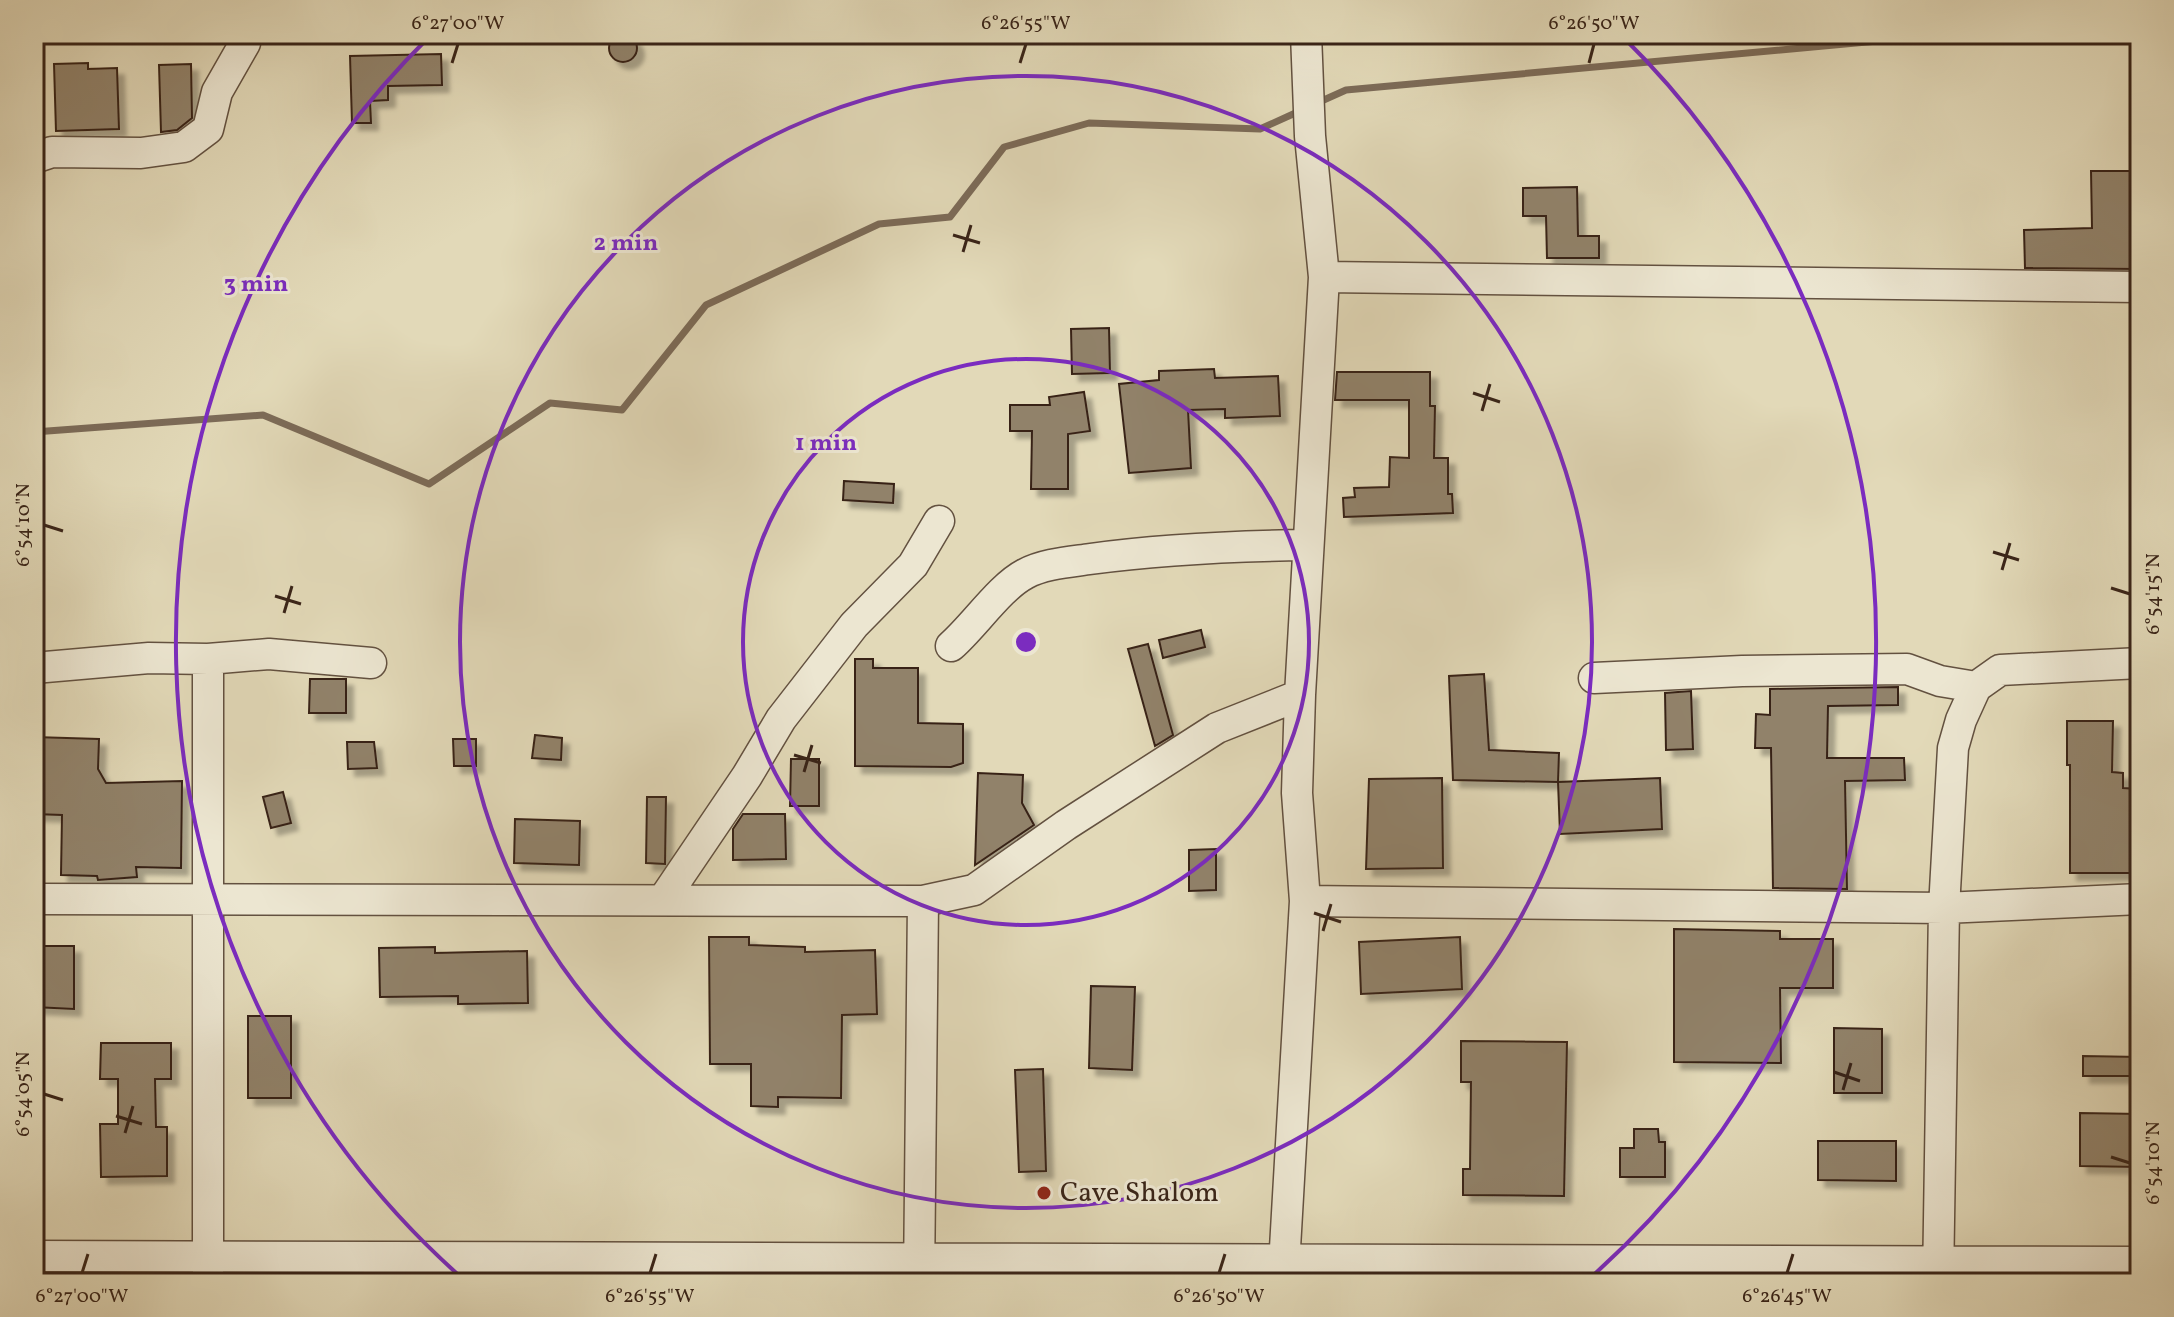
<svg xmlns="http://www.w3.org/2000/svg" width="2174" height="1317" viewBox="0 0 2174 1317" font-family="Vollkorn,serif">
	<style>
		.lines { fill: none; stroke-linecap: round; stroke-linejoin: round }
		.stream { stroke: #7c6b58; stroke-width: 7 }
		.building { fill: #91826b; stroke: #392418; stroke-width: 2; filter: url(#shadow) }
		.minor-casing { stroke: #635140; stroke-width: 33 }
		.minor { stroke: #ece6d1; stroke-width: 30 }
		.ticks { fill: none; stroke: #392418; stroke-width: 3 }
		.ring { fill: none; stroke: #7b2cbf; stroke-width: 4 }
		.poi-dot { fill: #8f2418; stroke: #ece6d1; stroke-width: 3 }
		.labels { text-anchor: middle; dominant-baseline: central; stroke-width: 6; stroke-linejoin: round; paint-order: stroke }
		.poi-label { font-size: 28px; fill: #392418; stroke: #ece6d1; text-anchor: start }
		.centre { fill: #7b2cbf; stroke: #ece6d1; stroke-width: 4 }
		.ring-label { font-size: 24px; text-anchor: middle; font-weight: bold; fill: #7b2cbf; stroke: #ece6d1; stroke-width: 6; stroke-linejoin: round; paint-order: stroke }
		.neatline { fill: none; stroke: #392418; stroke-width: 3 }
		.ticks-label { font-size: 20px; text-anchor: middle; fill: #392418 }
	</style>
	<defs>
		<filter id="shadow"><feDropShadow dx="7" dy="7" stdDeviation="2" flood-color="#0004"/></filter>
	</defs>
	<rect width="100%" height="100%" fill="#e2d9b8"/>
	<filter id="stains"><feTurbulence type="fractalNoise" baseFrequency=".0025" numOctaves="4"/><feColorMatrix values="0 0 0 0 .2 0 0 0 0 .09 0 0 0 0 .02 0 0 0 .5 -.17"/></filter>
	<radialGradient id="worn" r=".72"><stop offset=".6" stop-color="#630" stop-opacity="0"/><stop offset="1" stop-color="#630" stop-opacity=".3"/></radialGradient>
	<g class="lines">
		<!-- stream -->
		<path class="stream" d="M1317,103L1346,90L1953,34
			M34,432L263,415L429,484L550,403L622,410L706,305L879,224L950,217L1004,147L1089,123L1260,129L1302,110"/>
	</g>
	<!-- building -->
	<path class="building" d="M609 48a14 14 0 1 1 28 0a14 14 0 1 1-28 0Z
		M441,54L442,85L388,86V100L370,101L371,123H352L350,56Z
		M88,63V69L117,68L119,129L56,131L54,64Z
		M191,64L192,118L177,130L161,132L159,65Z
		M2091,171H2137L2139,269L2025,268L2024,230L2092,228Z
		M1577,187L1578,236H1599V258H1547L1546,216H1523V188Z
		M1109,328L1110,373L1072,374L1071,329Z
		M1214,369L1215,378L1278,376L1280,416L1225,418V409L1188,410L1191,468L1129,473L1119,384L1159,380V371Z
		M1337,372H1430V406H1435L1434,458H1448V494H1452L1453,513L1344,517L1343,498L1355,497L1354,488L1389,487L1390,457L1409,458V400H1335Z
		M1084,392L1090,431L1068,434V489H1031L1032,431H1010V405H1050L1049,397Z
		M844,481L894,484L893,503L843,500Z
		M1201,630L1205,647L1163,658L1159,640Z
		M1148,644L1173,735L1155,746L1128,649Z
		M855,659H873V668H918V723L963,724V763L951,767L855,766Z
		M1484,674L1489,750L1559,753L1558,782L1453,780L1449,676Z
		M310,679H346V713H309Z
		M1898,687V705L1828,706L1827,758H1904L1905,780L1845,781L1847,889L1773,888L1771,748H1755L1756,714L1770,715V689Z
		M1691,691L1693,749L1666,750L1665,693Z
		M2067,721H2113L2112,772L2123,773V788L2140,789V873H2070V765H2067Z
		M535,735L562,738L561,760L532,758Z
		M34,737L99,739L98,769L106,783L182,781L181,868L136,867L137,877L98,880L97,876L61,875L62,815L34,814Z
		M453,739H476V766H454Z
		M347,742H374L377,768L348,769Z
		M791,759H819V806H790Z
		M978,773L1023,775L1022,803L1034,825L975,865Z
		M1442,778L1443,868L1366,869L1369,779Z
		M1660,778L1662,829L1560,834L1558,782Z
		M283,792L291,823L271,828L263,797Z
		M647,797H666L665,864L646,863Z
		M743,814H785L786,859L733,860V829Z
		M515,819L580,821L579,865L514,863Z
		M1216,849V890L1189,891V850Z
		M1674,929L1780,931V939H1833V988H1780L1781,1063L1674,1062Z
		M709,937H749V945L805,947V952L875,950L877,1014L842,1015L841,1098L778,1097V1107L751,1106V1064H710Z
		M1460,937L1462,989L1361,994L1359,942Z
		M34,946H74V1009L34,1007Z
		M435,947V953L527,951L528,1003L458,1004V996L380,997L379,948Z
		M1091,986L1135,987L1132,1070L1089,1068Z
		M248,1016H291V1098H248Z
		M1834,1028L1882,1029V1093H1834Z
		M1461,1041L1567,1042L1564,1196L1463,1195V1169H1470L1471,1082H1461Z
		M101,1043H171V1079H155L156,1127H167V1176L101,1177L100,1124H118V1079H100Z
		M2083,1056L2140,1057V1076H2083Z
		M1043,1069L1046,1171L1019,1172L1015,1070Z
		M2080,1113L2140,1114V1167L2080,1166Z
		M1634,1129H1658L1659,1142H1665V1177H1620V1148H1634Z
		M1818,1141H1896V1181L1818,1180Z"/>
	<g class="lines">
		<!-- minor casing -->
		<g class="minor-casing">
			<path id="minor" d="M34,158L52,152L141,153L184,147L208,129L217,92L245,43L247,34
				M1324,277L2140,287
				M951,646C974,626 1000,587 1025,574C1043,564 1069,562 1090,559C1162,549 1235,546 1308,545
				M208,659V1283
				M34,668L149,658L208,659L269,654L371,663
				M1594,678L1742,671L1907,669L1940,681L1976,687
				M34,899L923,901L974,890L1066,825L1217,728L1300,695
				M663,900L747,776L781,719L854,625L913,565L939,521
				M1305,901L1944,908L2140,899
				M34,1256L2140,1262
				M919,1283L923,901
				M1283,1283L1305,901L1297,793L1300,695L1324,277L1310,136L1306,34
				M1938,1283L1944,908L1953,748L1961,720L1976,687L2000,670L2140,663"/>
		</g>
		<!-- minor -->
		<use href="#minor" class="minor"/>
	</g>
	<!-- ticks -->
	<path class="ticks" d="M452,63L458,44M1020,63L1026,44M1589,63L1594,44M953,235L980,243M963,252L971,225M1473,393L1500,402M1482,411L1490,384M44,525L63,531M1993,552L2019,560M2002,570L2010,543M2111,588L2130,594M275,596L301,604M284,613L292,586M794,755L821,763M804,772L812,745M1314,913L1341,922M1323,931L1331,904M1834,1072L1860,1081M1843,1090L1851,1063M44,1094L63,1100M116,1116L142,1124M125,1133L133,1106M2111,1157L2130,1163M82,1273L88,1254M650,1273L656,1254M1219,1273L1225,1254M1787,1273L1793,1254"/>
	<!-- distance rings -->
	<g class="ring">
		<circle cx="1026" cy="642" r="283"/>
		<circle cx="1026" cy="642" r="566"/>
		<path d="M463 1279A850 850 0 0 1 430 36M1622 36A850 850 0 0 1 1589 1279"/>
	</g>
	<!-- markers -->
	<circle class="poi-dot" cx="1044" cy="1193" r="8"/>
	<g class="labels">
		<!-- poi labels -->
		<g class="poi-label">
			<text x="1060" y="1193">Cave Shalom</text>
		</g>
	</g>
	<circle cx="1026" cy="642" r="12" class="centre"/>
	<g class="ring-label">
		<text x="626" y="250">2 min</text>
		<text x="256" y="291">3 min</text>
		<text x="826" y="450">1 min</text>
	</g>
	<!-- margin -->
	<rect width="2174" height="1317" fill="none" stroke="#e2d9b8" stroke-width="88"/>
	<rect x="44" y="44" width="2086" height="1229" class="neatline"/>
	<g class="ticks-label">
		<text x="458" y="29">6°27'00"W</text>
		<text x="1026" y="29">6°26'55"W</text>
		<text x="1594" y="29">6°26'50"W</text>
		<text transform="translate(22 525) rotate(-90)" y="7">6°54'10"N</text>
		<text transform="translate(2152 594) rotate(-90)" y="7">6°54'15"N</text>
		<text transform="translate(22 1094) rotate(-90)" y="7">6°54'05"N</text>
		<text transform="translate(2152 1163) rotate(-90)" y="7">6°54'10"N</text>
		<text x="82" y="1302">6°27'00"W</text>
		<text x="650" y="1302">6°26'55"W</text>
		<text x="1219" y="1302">6°26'50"W</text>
		<text x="1787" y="1302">6°26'45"W</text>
	</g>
	<rect width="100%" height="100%" filter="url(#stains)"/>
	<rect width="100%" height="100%" fill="url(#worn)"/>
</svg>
